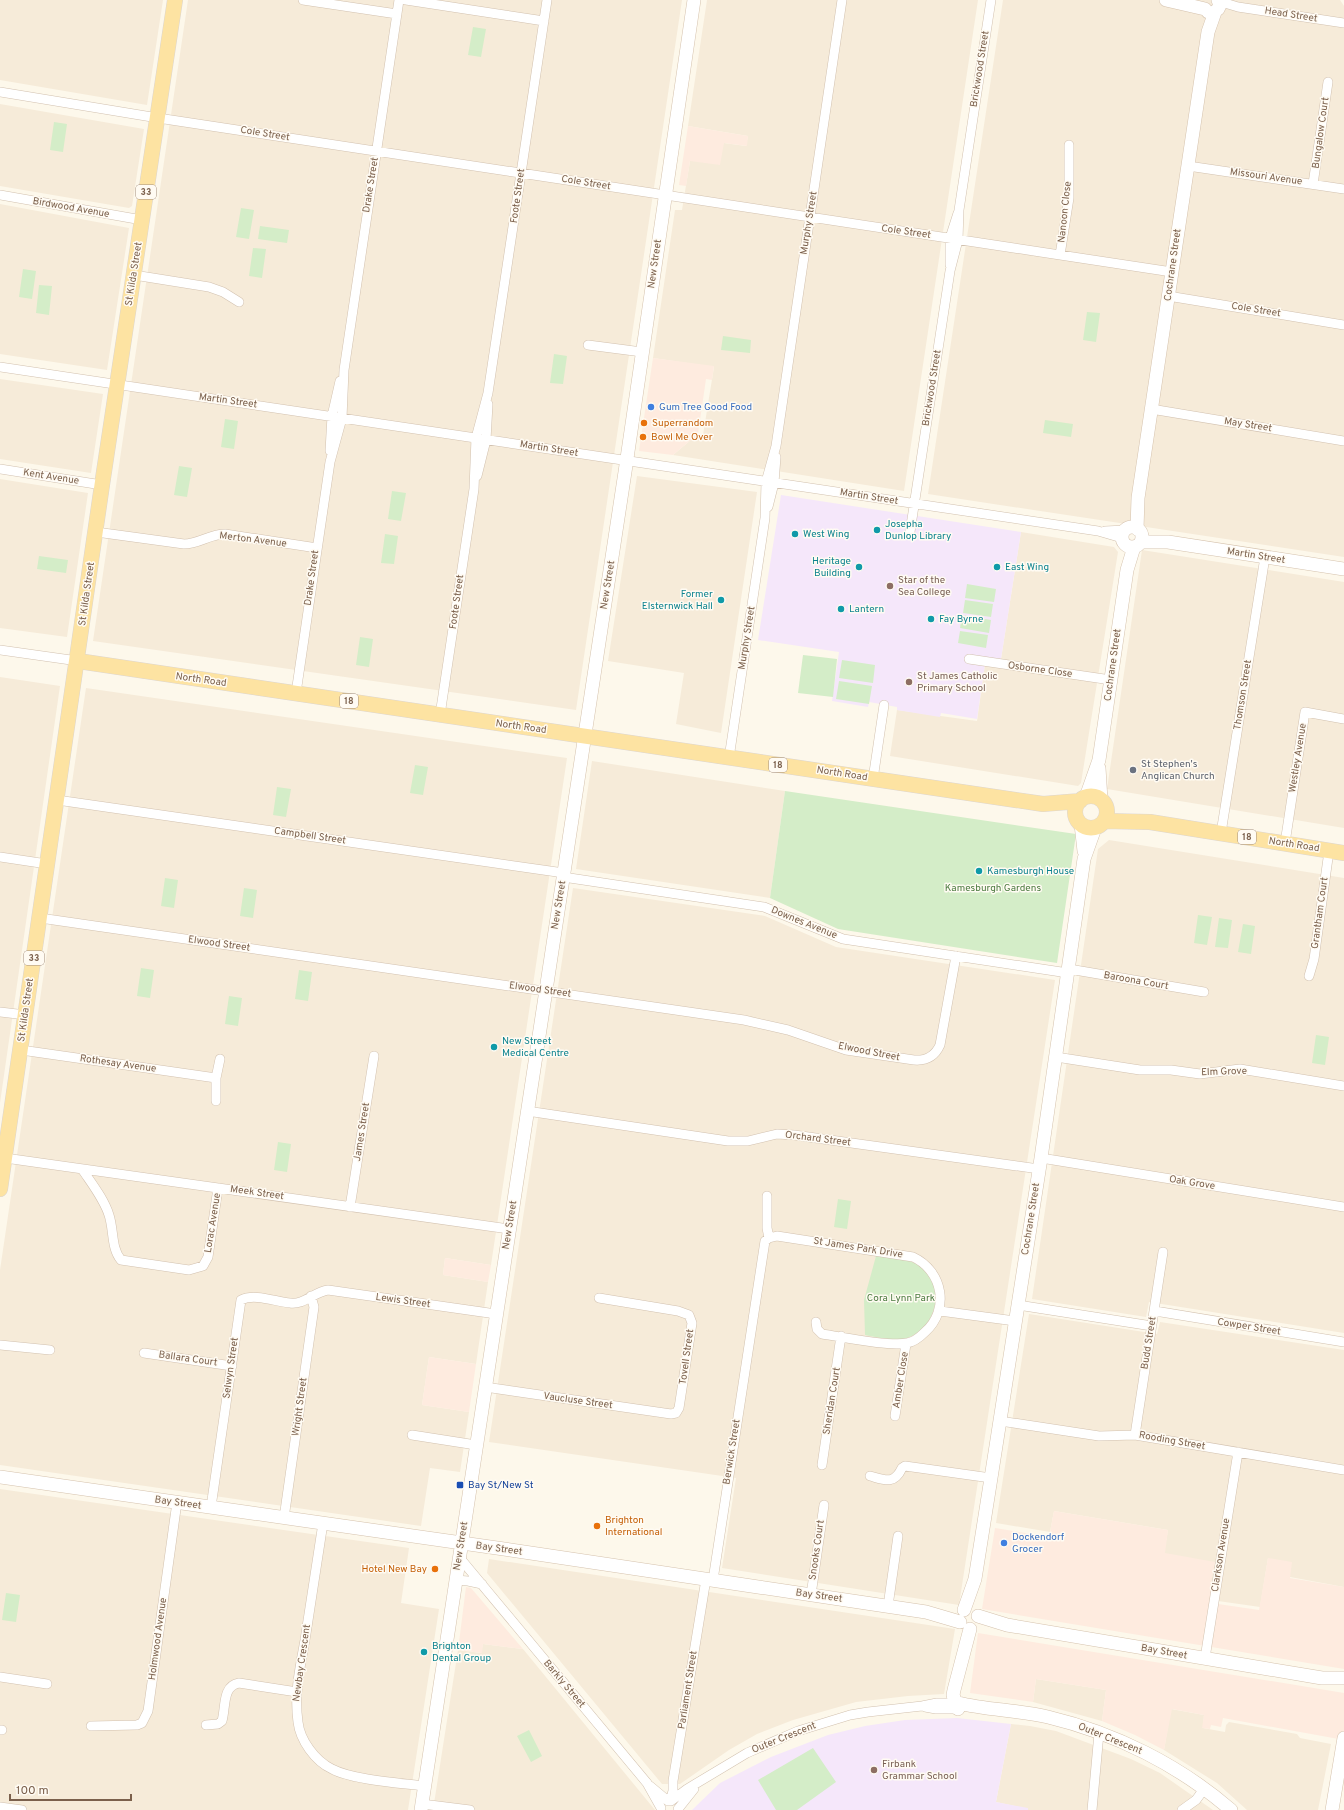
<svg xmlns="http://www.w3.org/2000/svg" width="1344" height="1810" viewBox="0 0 1344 1810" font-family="Overpass,sans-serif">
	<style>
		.residential { fill: #f6ebd9 }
		.commercial { fill: #feebdf }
		.education { fill: #f5e7fa }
		.green { fill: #d4edc8 }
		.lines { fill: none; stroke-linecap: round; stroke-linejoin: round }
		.street-casing { stroke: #d2c1af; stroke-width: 10 }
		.secondary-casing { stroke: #d5c2ad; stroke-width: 14 }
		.primary-casing { stroke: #ddd6d0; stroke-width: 16 }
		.street { stroke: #fff; stroke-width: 9 }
		.secondary { stroke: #fff; stroke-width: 13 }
		.primary { stroke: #fde3a2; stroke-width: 15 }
		.shop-dot { fill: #3f7fe0; stroke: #fffbf3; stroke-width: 1.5 }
		.food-dot { fill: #e8710a; stroke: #fffbf3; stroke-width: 1.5 }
		.culture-dot { fill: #0f9aa8; stroke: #fffbf3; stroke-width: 1.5 }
		.education-dot { fill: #8d6e63; stroke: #fffbf3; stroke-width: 1.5 }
		.worship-dot { fill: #6b7280; stroke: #fffbf3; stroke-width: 1.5 }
		.transit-dot { fill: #1a4fb4; stroke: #fffbf3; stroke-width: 1.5 }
		.labels { text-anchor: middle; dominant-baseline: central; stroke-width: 3; stroke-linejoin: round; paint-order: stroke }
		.shield { fill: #fffbf3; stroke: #a38e7e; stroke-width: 1 }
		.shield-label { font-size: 9px; font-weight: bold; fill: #7b604c }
		.street-label { font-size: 10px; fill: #7b604c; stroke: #fffbf3 }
		.shop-label { font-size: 10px; fill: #366cbe; stroke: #fffbf3; text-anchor: start }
		.food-label { font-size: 10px; fill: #c56008; stroke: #fffbf3; text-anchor: start }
		.culture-label { font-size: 10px; fill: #0d838f; stroke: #fffbf3; text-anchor: start }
		.education-label { font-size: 10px; fill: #785e54; stroke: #fffbf3; text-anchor: start }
		.worship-label { font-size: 10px; fill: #5b616d; stroke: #fffbf3; text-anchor: start }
		.park-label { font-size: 10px; fill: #4c7b40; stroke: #fffbf3 }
		.transit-label { font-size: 10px; fill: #164399; stroke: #fffbf3; text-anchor: start }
	</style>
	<rect width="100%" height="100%" fill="#fdf8eb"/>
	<!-- residential -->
	<path class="residential" d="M0,0H163L147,105L0,80Z
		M188,0H682L576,710L93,641Z
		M707,0H978L904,491L673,455L698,434L703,435L714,367L653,358L675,210H682L690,161L724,143L746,146L748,136L688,126Z
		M1003,0H1340L1344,6V557L928,494Z
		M0,104L144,129L132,206L129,208L0,186Z
		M0,204L129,228L107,370L0,354Z
		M0,379L103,394L91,473L0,459Z
		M637,476L757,492L721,733L676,724L684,673L608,661Z
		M0,479L88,493L67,637L0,628Z
		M1021,532L1114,547L1118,552L1081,783L1078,786L890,756L897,710L977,721L986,657L1001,659Z
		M1142,550L1344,582V828L1107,789Z
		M0,677L60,686L0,1103Z
		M86,688L567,758L491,1265L445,1258L443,1275L488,1282L476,1364L429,1357L422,1405L469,1412L460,1472L430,1468L421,1526L0,1465V1270Z
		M592,761L785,791L770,898L576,869Z
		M1109,840L1344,878V1333L1149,1302L1146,1317L1032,1299L1098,849Z
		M573,888L765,916L836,947L1055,980L959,1605L722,1568L736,1478L489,1442Z
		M1029,1314L1157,1334L1160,1322L1344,1350V1587L1290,1577L1268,1558L1260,1607L1218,1601L1210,1588L1164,1553L1168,1530L1054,1511L1050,1532L996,1523Z
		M0,1489L409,1548L401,1603L439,1609L408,1810H0Z
		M489,1559L955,1629L944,1694L908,1696L856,1702L793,1720L757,1734L729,1750L680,1784H662L487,1573Z
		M483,1644L523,1649L655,1810H433L458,1650L481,1653Z
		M1036,1679L1106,1690L1102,1721L1033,1702Z
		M1171,1709L1204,1715L1203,1728L1225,1732L1226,1725L1229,1722L1297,1734L1300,1738L1331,1744L1318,1810H1247L1217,1783L1164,1750Z
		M1011,1724L1030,1726L1056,1731L1131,1759L1160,1773L1213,1810H1028V1809L996,1802Z"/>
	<!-- commercial -->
	<path class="commercial" d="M688,126L748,136L747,146L724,143L720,165L690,161L686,186L679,185Z
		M653,358L714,366L712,380L706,379L698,434L673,455L639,451Z
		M445,1258L491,1265L488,1282L443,1275Z
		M429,1357L476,1364L469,1412L422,1405Z
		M1054,1511L1168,1530L1165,1553L1215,1562L1210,1587L1220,1590L1218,1604L1259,1610L1268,1558L1292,1562L1290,1578L1344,1587V1669L982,1609L995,1528L1049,1537Z
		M466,1587L471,1588L523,1649L483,1644L482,1653L458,1650Z
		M978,1633L1344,1693V1740L1223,1718L1221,1727L1211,1725L1210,1729L1202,1728L1204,1715L1172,1709L1164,1750L1135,1735L1102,1721L1106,1690L1036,1679L1033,1702L970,1693Z"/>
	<!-- education -->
	<path class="education" d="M781,495L1021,532L1001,659L986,657L977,719L941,713L940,717L897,710V707L869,702L868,707L832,701L839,652L758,640Z
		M957,1718L1011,1724L996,1802L1028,1808V1810H692L720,1783L771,1757L828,1735L865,1726L905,1720Z"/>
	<!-- green -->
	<path class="green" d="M473,27L486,29L481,57L468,55Z
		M54,122L67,124L63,152L50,150Z
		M241,208L254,210L249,239L236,237Z
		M260,226L289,230L287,243L258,239Z
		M253,248L266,249L262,278L249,276Z
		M23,269L36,271L32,299L19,297Z
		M39,285L52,286L49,315L36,313Z
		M1087,312L1100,313L1096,342L1083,340Z
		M723,336L751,340L750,353L721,350Z
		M554,354L567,356L563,384L550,383Z
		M225,419L238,421L234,449L221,447Z
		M1045,420L1073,424L1071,437L1043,433Z
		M179,466L192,468L187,497L174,495Z
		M392,491L406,493L401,521L388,519Z
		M385,534L398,536L394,564L381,563Z
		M39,556L68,560L66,573L37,569Z
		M967,584L996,589L994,602L965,598Z
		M965,600L993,604L991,617L963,613Z
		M962,615L991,620L989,633L960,628Z
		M960,631L988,635L986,648L958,643Z
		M360,637L373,639L369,667L356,665Z
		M803,655L837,659L833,697L798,693Z
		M842,660L875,665L873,683L839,678Z
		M839,681L872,686L869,704L836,699Z
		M415,765L428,767L423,795L410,793Z
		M277,787L291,789L286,817L273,815Z
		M785,791L1076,834L1057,963L838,929L770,898Z
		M165,878L178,880L174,908L161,906Z
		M244,888L257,890L253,918L240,916Z
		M1198,915L1212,917L1207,945L1194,943Z
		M1219,918L1232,920L1228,948L1215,947Z
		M1243,924L1255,926L1251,954L1238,952Z
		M141,968L154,970L150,998L137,996Z
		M299,970L312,972L308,1001L295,999Z
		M229,996L242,998L238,1026L225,1024Z
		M1316,1035L1329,1037L1325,1065L1312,1063Z
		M278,1142L291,1144L287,1172L274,1170Z
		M838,1199L851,1201L847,1229L834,1227Z
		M876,1256C891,1258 907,1258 920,1266C948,1285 936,1331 904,1339C892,1341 877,1337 865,1335L864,1300Z
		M6,1593L20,1595L16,1622L2,1620Z
		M529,1730L542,1756L531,1762L517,1736Z
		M813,1748L836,1782L797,1810H776L758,1780Z"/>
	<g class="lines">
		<!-- street casing -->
		<g class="street-casing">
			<path id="street" d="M303,0L397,14
				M406,0L544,21
				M1218,1L1238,7L1344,23
				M0,92L158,118L1172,272
				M1188,166L1344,189
				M1313,184L1328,82
				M0,195L142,220
				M1060,255L1069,198V145
				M950,265V238L958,213
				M134,275L209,287L223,292L239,302
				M1168,296L1344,325
				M588,345L642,352
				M0,367L1098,531L1122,538
				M1151,409L1344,441
				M330,451L332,416L340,381
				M0,469L102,485
				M477,476L486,440L488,404
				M768,507L774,483L776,457
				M1105,531L1125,530
				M96,532L184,544C199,544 210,534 225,534L317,548
				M910,532L950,271L958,240L959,210L991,0
				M0,650L78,661
				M969,659L1111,680
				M296,693L330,462L342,418L344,370L399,0
				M440,715L474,489L476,438L488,393L547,0
				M729,758L765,518L766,482L776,446L842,0
				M873,779L884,705
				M57,800L564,873
				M1221,833L1265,557
				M1285,843L1305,712L1344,719
				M0,857L47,864
				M563,877L764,907L843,939L1068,973
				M40,918L744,1020L788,1030L846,1050L914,1060C926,1061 935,1056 940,1045L956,956
				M1069,969L1204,992
				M1309,976L1314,959L1329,851
				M0,1012L26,1015
				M21,1050L216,1078
				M1056,1057L1140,1070H1171L1200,1074L1240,1069L1344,1086
				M216,1101V1078L220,1059
				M527,1111L728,1141H748L777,1134L794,1135L1039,1169
				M5,1158L509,1229
				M1041,1158L1344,1207
				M82,1169C92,1184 104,1199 109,1215C114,1230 111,1248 121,1260L189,1270L203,1266L208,1257L218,1188
				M767,1196V1228L769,1238
				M350,1207L374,1056
				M1018,1305L1152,1326
				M940,1311L1015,1321
				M1155,1311L1344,1342
				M0,1345L50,1350
				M144,1353L232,1366
				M485,1387L671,1414L676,1413L679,1408L692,1323L689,1315L678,1311L599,1298
				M895,1416L906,1344
				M1000,1421L1099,1436L1135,1435L1344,1470
				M412,1435L476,1445
				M1135,1435L1163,1252
				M822,1465L841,1336
				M870,1476C885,1480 894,1485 902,1468L905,1466L991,1478
				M211,1507L241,1300C255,1293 276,1302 290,1303C304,1305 314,1292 328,1290L496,1314
				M284,1518L314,1307L311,1296
				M323,1523C317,1562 311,1601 305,1640C300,1667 294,1694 298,1722C300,1740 315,1761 332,1769C353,1780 400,1783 424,1786
				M459,1557L647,1783L661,1808
				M456,1580L468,1581L482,1584
				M713,1580L765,1241L769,1238L777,1236L913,1257C943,1271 950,1310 925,1332C920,1337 914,1342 907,1343C889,1347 843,1337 822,1334L817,1329L816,1322
				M811,1595L824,1505
				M888,1606L898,1536
				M1205,1658L1238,1452
				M0,1677L47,1684
				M925,1707L936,1709H958
				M206,1725L218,1724L222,1721C226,1707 222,1686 239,1683L297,1692
				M91,1726L137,1725L142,1723L148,1711L177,1502
				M0,1730H2
				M650,1786L668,1801
				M670,1801L673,1791V1781L706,1579
				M671,1801L687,1789L747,1753L798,1731L850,1715L868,1712L922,1706L937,1703H958
				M422,1804L470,1810
				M0,1807L22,1810
				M678,1809L694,1789
				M1092,1810L1099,1733
				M1182,1810L1196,1800L1204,1789"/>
		</g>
		<!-- secondary casing -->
		<g class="secondary-casing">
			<path id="secondary" d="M1166,0L1205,9
				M1208,12L1213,13L1218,9L1220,5L1218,0
				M1122 537a10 10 0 1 1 20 0a10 10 0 1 1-20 0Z
				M1137,529L1138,498L1208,32L1215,12
				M1141,542H1168L1344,569
				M1099,768L1101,800
				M1086,797L1099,760L1127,570L1134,547
				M1081,824L1084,851
				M0,1477L504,1549L926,1612L960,1622
				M964,1610L975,1579L991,1478L1041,1158L1084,859L1095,828
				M978,1616L1007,1625L1322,1678H1344
				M958,1703C987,1710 1018,1710 1048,1717C1115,1733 1179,1765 1231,1810
				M958,1709L953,1695L954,1690L970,1629
				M421,1810L625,472L694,0
				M1332,1810L1344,1738"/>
		</g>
		<!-- primary casing -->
		<g class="primary-casing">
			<path id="primary" d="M78,661L1043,804L1080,801
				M1075 812a16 16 0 1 1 32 0a16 16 0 1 1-32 0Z
				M1104,821L1150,822L1344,853
				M0,1189L102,485L175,0"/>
		</g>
		<!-- street -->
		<use href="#street" class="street"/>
		<!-- secondary -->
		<use href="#secondary" class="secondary"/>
		<!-- primary -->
		<use href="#primary" class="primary"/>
	</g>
	<!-- markers -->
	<g class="shop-dot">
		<circle cx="651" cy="407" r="4"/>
		<circle cx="1004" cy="1543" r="4"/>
	</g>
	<g class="food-dot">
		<circle cx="644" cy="423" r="4"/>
		<circle cx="643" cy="437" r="4"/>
		<circle cx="597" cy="1526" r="4"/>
		<circle cx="435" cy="1569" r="4"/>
	</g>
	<g class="culture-dot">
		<circle cx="877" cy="530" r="4"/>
		<circle cx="795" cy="534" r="4"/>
		<circle cx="859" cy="567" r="4"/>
		<circle cx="997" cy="567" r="4"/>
		<circle cx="721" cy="600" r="4"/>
		<circle cx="841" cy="609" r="4"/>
		<circle cx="931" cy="619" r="4"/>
		<circle cx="979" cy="871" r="4"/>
		<circle cx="494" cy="1047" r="4"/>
		<circle cx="424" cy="1652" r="4"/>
	</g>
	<g class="education-dot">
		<circle cx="890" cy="586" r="4"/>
		<circle cx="909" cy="682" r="4"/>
		<circle cx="874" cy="1770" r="4"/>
	</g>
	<circle class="worship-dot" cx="1133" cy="770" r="4"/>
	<rect class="transit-dot" x="456" y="1481" width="8" height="8" rx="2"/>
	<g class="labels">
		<!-- shield labels -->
		<g class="shield">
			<rect x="136" y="185" width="20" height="14" rx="3"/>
			<rect x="340" y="694" width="18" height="14" rx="3"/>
			<rect x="769" y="758" width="18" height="14" rx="3"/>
			<rect x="1238" y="830" width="18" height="14" rx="3"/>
			<rect x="24" y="951" width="20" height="14" rx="3"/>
		</g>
		<g class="shield-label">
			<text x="146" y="192">33</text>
			<text x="349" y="701">18</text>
			<text x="778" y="765">18</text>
			<text x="1247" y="837">18</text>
			<text x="34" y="958">33</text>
		</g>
		<!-- street labels -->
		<g class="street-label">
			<text transform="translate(1291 15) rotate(9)">Head Street</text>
			<text transform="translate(980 69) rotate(-81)">Brickwood Street</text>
			<text transform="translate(1321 133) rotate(-82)">Bungalow Court</text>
			<text transform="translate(265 134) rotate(9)">Cole Street</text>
			<text transform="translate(1266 177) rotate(8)">Missouri Avenue</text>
			<text transform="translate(586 183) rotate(9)">Cole Street</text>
			<text transform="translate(371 185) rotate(-81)">Drake Street</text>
			<text transform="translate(518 196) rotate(-82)">Foote Street</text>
			<text transform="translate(71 208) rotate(10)">Birdwood Avenue</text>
			<text transform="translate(1065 212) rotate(-84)">Nanoon Close</text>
			<text transform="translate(809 223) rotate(-81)">Murphy Street</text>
			<text transform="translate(906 232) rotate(8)">Cole Street</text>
			<text transform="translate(655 264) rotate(-82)">New Street</text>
			<text transform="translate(1173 265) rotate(-82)">Cochrane Street</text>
			<text transform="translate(134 274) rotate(-81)">St Kilda Street</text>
			<text transform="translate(1256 310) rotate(9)">Cole Street</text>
			<text transform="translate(932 388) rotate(-81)">Brickwood Street</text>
			<text transform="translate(228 401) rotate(8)">Martin Street</text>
			<text transform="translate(1248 425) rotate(9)">May Street</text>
			<text transform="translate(549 449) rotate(9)">Martin Street</text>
			<text transform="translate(51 477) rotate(9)">Kent Avenue</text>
			<text transform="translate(869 497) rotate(9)">Martin Street</text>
			<text transform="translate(253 540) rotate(7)">Merton Avenue</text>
			<text transform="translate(1256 556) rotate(9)">Martin Street</text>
			<text transform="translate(312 578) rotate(-82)">Drake Street</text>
			<text transform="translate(608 585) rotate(-81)">New Street</text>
			<text transform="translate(87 594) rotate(-82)">St Kilda Street</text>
			<text transform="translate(457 602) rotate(-82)">Foote Street</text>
			<text transform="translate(747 638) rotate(-81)">Murphy Street</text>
			<text transform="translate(1113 665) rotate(-82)">Cochrane Street</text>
			<text transform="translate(1040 670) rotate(8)">Osborne Close</text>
			<text transform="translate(201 680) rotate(8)">North Road</text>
			<text transform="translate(1243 695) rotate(-81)">Thomson Street</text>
			<text transform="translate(521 727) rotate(8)">North Road</text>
			<text transform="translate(1298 758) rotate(-81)">Westley Avenue</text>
			<text transform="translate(842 774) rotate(9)">North Road</text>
			<text transform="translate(310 836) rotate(8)">Campbell Street</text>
			<text transform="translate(1294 845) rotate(9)">North Road</text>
			<text transform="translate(559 905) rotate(-81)">New Street</text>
			<text transform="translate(1320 913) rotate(-82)">Grantham Court</text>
			<text transform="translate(804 923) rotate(22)">Downes Avenue</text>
			<text transform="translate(219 944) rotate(8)">Elwood Street</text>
			<text transform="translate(1136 981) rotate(10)">Baroona Court</text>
			<text transform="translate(540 990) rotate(8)">Elwood Street</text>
			<text transform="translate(26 1010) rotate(-82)">St Kilda Street</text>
			<text transform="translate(869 1052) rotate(11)">Elwood Street</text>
			<text transform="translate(118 1064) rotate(8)">Rothesay Avenue</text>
			<text transform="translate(1224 1072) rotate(-2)">Elm Grove</text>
			<text transform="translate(362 1132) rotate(-81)">James Street</text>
			<text transform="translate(818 1139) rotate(7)">Orchard Street</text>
			<text transform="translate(1192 1183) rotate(9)">Oak Grove</text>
			<text transform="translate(257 1193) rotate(8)">Meek Street</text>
			<text transform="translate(1031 1219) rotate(-81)">Cochrane Street</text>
			<text transform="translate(213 1223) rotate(-81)">Lorac Avenue</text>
			<text transform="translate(510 1225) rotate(-81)">New Street</text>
			<text transform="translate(858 1248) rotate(9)">St James Park Drive</text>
			<text transform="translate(403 1301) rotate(8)">Lewis Street</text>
			<text transform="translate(1249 1327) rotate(9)">Cowper Street</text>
			<text transform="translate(1149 1343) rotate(-81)">Budd Street</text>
			<text transform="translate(687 1357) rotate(-82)">Tovell Street</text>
			<text transform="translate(188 1359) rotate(8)">Ballara Court</text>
			<text transform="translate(231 1368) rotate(-82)">Selwyn Street</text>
			<text transform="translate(901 1380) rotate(-81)">Amber Close</text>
			<text transform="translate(578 1401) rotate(8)">Vaucluse Street</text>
			<text transform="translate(832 1401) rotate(-81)">Sheridan Court</text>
			<text transform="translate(300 1407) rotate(-82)">Wright Street</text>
			<text transform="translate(1172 1441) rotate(10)">Rooding Street</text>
			<text transform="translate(732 1452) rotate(-81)">Berwick Street</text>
			<text transform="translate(178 1503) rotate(8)">Bay Street</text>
			<text transform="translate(461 1546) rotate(-81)">New Street</text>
			<text transform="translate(499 1549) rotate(8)">Bay Street</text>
			<text transform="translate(817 1550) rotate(-82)">Snooks Court</text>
			<text transform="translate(1221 1555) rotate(-81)">Clarkson Avenue</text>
			<text transform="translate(819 1596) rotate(8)">Bay Street</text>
			<text transform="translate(158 1639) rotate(-82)">Holmwood Avenue</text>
			<text transform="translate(1164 1652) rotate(10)">Bay Street</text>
			<text transform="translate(302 1663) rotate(-82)">Newbay Crescent</text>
			<text transform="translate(564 1684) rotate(50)">Barkly Street</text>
			<text transform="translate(688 1690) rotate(-81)">Parliament Street</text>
			<text transform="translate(784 1738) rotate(-22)">Outer Crescent</text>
			<text transform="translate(1110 1739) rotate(22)">Outer Crescent</text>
		</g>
		<!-- shop labels -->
		<g class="shop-label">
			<text x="659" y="407">Gum Tree Good Food</text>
			<text x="1012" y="1537">Dockendorf<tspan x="1012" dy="12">Grocer</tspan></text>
		</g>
		<!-- food labels -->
		<g class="food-label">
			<text x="652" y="423">Superrandom</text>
			<text x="651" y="437">Bowl Me Over</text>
			<text x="605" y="1520">Brighton<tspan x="605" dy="12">International</tspan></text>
			<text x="427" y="1569" text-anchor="end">Hotel New Bay</text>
		</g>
		<!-- culture labels -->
		<g class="culture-label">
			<text x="885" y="524">Josepha<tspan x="885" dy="12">Dunlop Library</tspan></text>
			<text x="803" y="534">West Wing</text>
			<text x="851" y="561" text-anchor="end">Heritage<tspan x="851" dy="12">Building</tspan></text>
			<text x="1005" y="567">East Wing</text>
			<text x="713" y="594" text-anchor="end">Former<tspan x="713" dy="12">Elsternwick Hall</tspan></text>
			<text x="849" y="609">Lantern</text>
			<text x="939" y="619">Fay Byrne</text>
			<text x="987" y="871">Kamesburgh House</text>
			<text x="502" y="1041">New Street<tspan x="502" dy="12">Medical Centre</tspan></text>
			<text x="432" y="1646">Brighton<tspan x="432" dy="12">Dental Group</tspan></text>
		</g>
		<!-- education labels -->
		<g class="education-label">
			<text x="898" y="580">Star of the<tspan x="898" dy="12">Sea College</tspan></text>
			<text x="917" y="676">St James Catholic<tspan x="917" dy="12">Primary School</tspan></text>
			<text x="882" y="1764">Firbank<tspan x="882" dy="12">Grammar School</tspan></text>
		</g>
		<!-- worship labels -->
		<g class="worship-label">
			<text x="1141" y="764">St Stephen's<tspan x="1141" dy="12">Anglican Church</tspan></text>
		</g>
		<!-- park labels -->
		<g class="park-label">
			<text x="993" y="888">Kamesburgh Gardens</text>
			<text x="901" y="1298">Cora Lynn Park</text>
		</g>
		<!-- transit labels -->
		<g class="transit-label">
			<text x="468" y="1485">Bay St/New St</text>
		</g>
	</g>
	<!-- scale -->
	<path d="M10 1794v6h121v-6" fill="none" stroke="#7b604c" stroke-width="2"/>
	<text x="16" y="1794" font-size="12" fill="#7b604c" stroke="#fffbf3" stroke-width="3" paint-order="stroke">100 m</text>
</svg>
